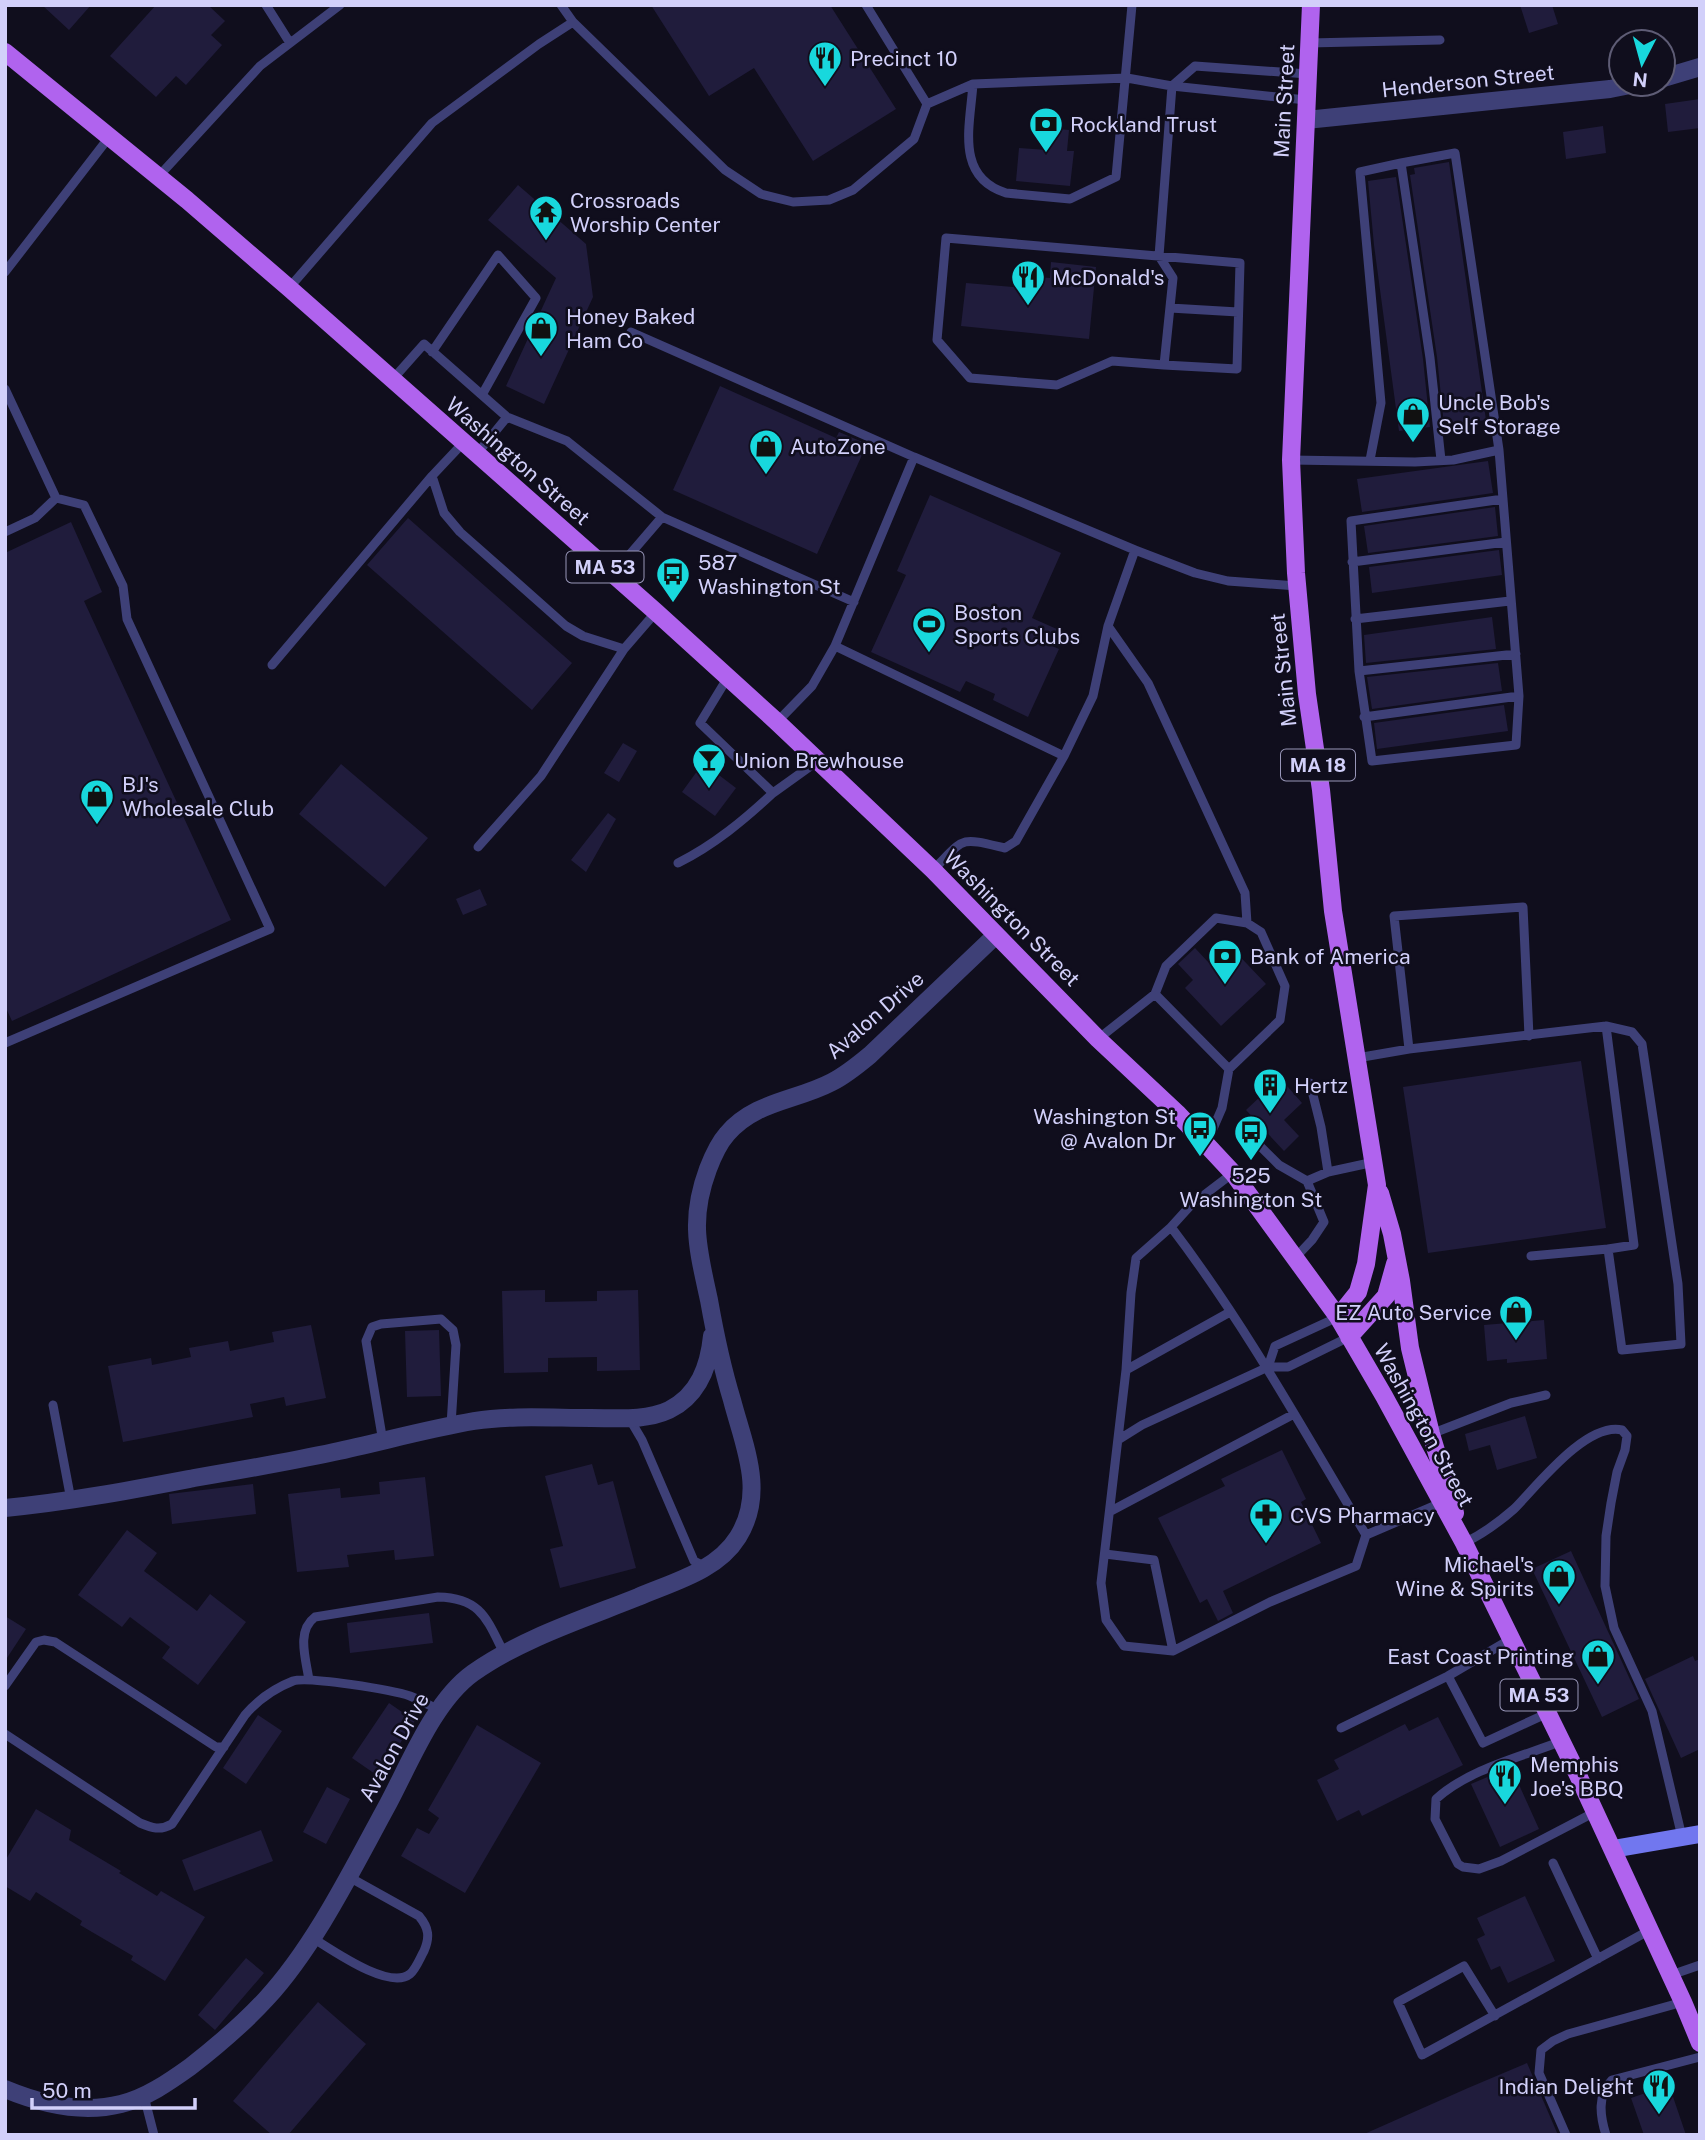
<svg xmlns="http://www.w3.org/2000/svg" width="1705" height="2140" viewBox="0 0 1705 2140" font-family="'Public Sans',sans-serif">
	<style>
		.building { fill: #201c3c }
		.lines { fill: none; stroke-linecap: round; stroke-linejoin: round }
		.lane { stroke: #3e4077; stroke-width: 9 }
		.street { stroke: #3e4077; stroke-width: 18 }
		.secondary { stroke: #7177ef; stroke-width: 18 }
		.primary { stroke: #b063ee; stroke-width: 18 }
		.labels { text-anchor: middle; dominant-baseline: central; stroke-width: 5; stroke-linejoin: round; paint-order: stroke }
		.shield { fill: #100e1d; stroke: #9896b8; stroke-width: 2 }
		.shield-label { font-size: 19px; font-weight: bold; fill: #d2d0fa }
		.poi-label { font-size: 21px; fill: #d2d0fa; stroke: #100e1d; text-anchor: start }
		.street-label { font-size: 21px; fill: #d2d0fa; stroke: #100e1d }
	</style>
	<rect width="100%" height="100%" fill="#100e1d"/>
	<!-- building -->
	<path class="building" d="M42,5H91L69,30Z
		M156,5H208L225,21L211,35L222,45L186,85L176,76L156,97L110,56Z
		M651,5H830L896,109L813,161L754,68L709,96Z
		M1520,5H1552L1558,24L1529,33Z
		M1700,99V128L1668,132L1665,104Z
		M1603,126L1606,153L1566,159L1563,132Z
		M1048,128L1069,130L1067,151H1074L1070,186L1016,181L1019,148L1047,150Z
		M1449,162L1486,420L1450,425H1444L1437,357L1410,175L1415,174L1414,168Z
		M1396,177L1423,359L1430,427L1399,431L1374,245L1368,181Z
		M518,185L586,244L593,297L544,404L506,386L556,278L488,220Z
		M1051,262L1096,267L1089,339L961,326L966,283L1013,287L1014,275L1050,278Z
		M720,386L836,438L839,432L867,444L817,554L673,490Z
		M1488,461L1493,493L1362,512L1357,479Z
		M930,495L1061,553L1032,618L1059,630L1052,646L1059,649L1028,717L993,700L995,694L966,681L960,692L871,652L906,575L897,571Z
		M1495,507L1498,536L1368,553L1364,526Z
		M408,518L572,663L532,710L367,565Z
		M71,522L102,592L84,601L231,920L12,1021L5,1006V553Z
		M1499,550L1502,575L1372,593L1369,567Z
		M1492,617L1496,649L1366,663L1364,635Z
		M1498,663L1502,691L1372,709L1367,677Z
		M1504,705L1508,731L1377,749L1374,723Z
		M623,743L637,751L619,782L604,773Z
		M703,763L736,788L715,816L682,792Z
		M341,764L428,838L385,887L299,814Z
		M608,813L616,819L586,872L571,860Z
		M480,889L487,905L463,915L456,899Z
		M1229,945L1266,984L1221,1026L1185,988L1193,980L1178,964L1195,948L1209,963Z
		M1581,1061L1606,1228L1428,1253L1403,1087Z
		M1280,1078L1302,1103L1284,1120L1299,1136L1284,1151L1246,1110Z
		M545,1290V1302L597,1301V1291L638,1290L640,1370L597,1371V1357L548,1358V1372L504,1373L502,1291Z
		M1544,1320L1547,1359L1507,1363V1359L1487,1361L1484,1325Z
		M311,1325L326,1398L286,1406L284,1397L250,1404L253,1417L123,1442L108,1366L151,1358L152,1365L191,1357L189,1348L228,1341L230,1351L274,1342L272,1332Z
		M439,1330L441,1396L407,1397L405,1331Z
		M1525,1416L1537,1458L1497,1470L1490,1445L1469,1451L1465,1434Z
		M1282,1450L1306,1499L1301,1502L1321,1543L1223,1591L1233,1613L1218,1621L1207,1599L1200,1603L1158,1518L1225,1486L1221,1479Z
		M592,1464L598,1485L613,1481L636,1568L560,1588L550,1549L563,1546L545,1476Z
		M425,1477L434,1556L395,1560L394,1550L347,1555L349,1567L297,1572L288,1494L340,1488L341,1498L380,1494L379,1482Z
		M253,1484L256,1514L172,1524L169,1494Z
		M127,1530L157,1553L144,1571L197,1611L210,1594L246,1622L198,1685L162,1658L170,1647L130,1617L122,1627L78,1595Z
		M1571,1551L1639,1699L1602,1717L1532,1569Z
		M429,1613L433,1643L350,1653L347,1623Z
		M5,1616L26,1629L5,1661Z
		M1693,1656L1695,1661L1700,1659V1749L1681,1758L1645,1679Z
		M389,1703L415,1721L378,1776L352,1758Z
		M258,1715L282,1731L246,1784L223,1768Z
		M1438,1717L1463,1765L1362,1816L1359,1810L1337,1821L1317,1780L1339,1769L1334,1760L1405,1724L1409,1731Z
		M477,1725L541,1763L465,1893L401,1856L417,1828L429,1834L439,1818L428,1810Z
		M1511,1767L1539,1829L1500,1847L1471,1784Z
		M327,1787L350,1799L326,1844L303,1832Z
		M36,1809L71,1830L69,1840L121,1871L119,1873L157,1896L161,1891L205,1917L165,1981L131,1960L133,1956L80,1925L82,1921L36,1892L30,1901L5,1886V1861Z
		M261,1830L273,1861L194,1891L182,1860Z
		M1525,1896L1555,1961L1508,1983L1500,1966L1491,1970L1477,1939L1485,1935L1477,1918Z
		M246,1958L264,1973L215,2030L198,2015Z
		M318,2002L366,2044L288,2135H272L233,2101Z
		M1527,2063L1558,2135H1362L1468,2088Z
		M1669,2085L1686,2135H1644L1631,2098Z"/>
	<g class="lines">
		<!-- lane -->
		<path class="lane" d="M266,5L290,43
			M561,5L573,22L725,170L761,194L793,202L829,200L853,190L914,139L927,104L973,84L1127,78L1172,86L1306,100
			M866,5L927,104
			M1309,43L1440,40
			M973,84C970,126 955,177 1006,193L1070,199L1116,177L1132,5
			M158,177L260,66L340,5
			M5,272L110,136
			M289,288L432,123L539,44L573,22
			M1170,308L1238,312
			M631,332L914,457
			M432,352L498,255L536,298L482,395
			M1164,365L1237,369L1240,263L946,238L937,340L970,378L1057,385L1112,361L1164,365L1173,278L1159,256L1172,86L1195,66L1308,74
			M392,380L424,344L507,417
			M5,389L56,498L35,518L5,532
			M476,455L507,417L567,441L662,517
			M1291,460L1415,462L1453,460L1499,450
			M1370,460L1381,403L1360,172L1401,163
			M1441,460L1430,358L1401,163L1455,153L1499,450L1519,696L1516,745L1372,761L1359,671L1351,521L1503,499
			M432,476L444,513L460,532L566,626L583,636L624,649
			M1352,562L1506,542
			M613,574L662,517L854,602
			M1355,619L1510,601
			M1108,626L1148,683L1245,893L1247,923
			M835,646L914,457L1135,550
			M272,665L432,476L463,443
			M1359,671L1516,654
			M728,677L700,723L773,793L819,760
			M1364,717L1519,696
			M777,722L812,686L835,646L1064,756L1093,696L1108,626L1135,550L1195,573L1228,581L1297,586
			M478,847L541,776L624,649L656,612
			M678,863C714,845 744,820 773,793
			M933,870C966,837 958,837 1005,848L1016,841L1064,756
			M1155,994L1166,966L1216,918L1247,923L1261,932L1285,986L1280,1020L1229,1069
			M1098,1039L1155,994L1229,1069L1222,1108L1206,1145
			M5,1043L270,929L127,619L123,586L84,505L56,498
			M1409,1049L1394,916L1523,907L1529,1036
			M1357,1058L1409,1049L1606,1026L1632,1032L1642,1044L1678,1284L1681,1344L1622,1350L1608,1249L1634,1245L1606,1026
			M1310,1083L1321,1127L1328,1172
			M1248,1134L1279,1165L1307,1181
			M1233,1173L1191,1205L1171,1227C1245,1324 1304,1431 1366,1535
			M1171,1227L1136,1258L1131,1293L1126,1370L1101,1583L1106,1620L1124,1646L1173,1651L1270,1602L1356,1566L1366,1535L1441,1503
			M1531,1256L1608,1249
			M1295,1258L1312,1240L1324,1222L1307,1181L1328,1172L1374,1162
			M1268,1367L1275,1346L1338,1317
			M1126,1370L1230,1312
			M53,1405L71,1500
			M629,1418L642,1440L694,1561L706,1567
			M1431,1434L1511,1403L1546,1395
			M1118,1440L1142,1425L1268,1367H1288L1349,1337
			M383,1442L366,1341L372,1327L381,1324L441,1319L453,1330L456,1345L451,1425
			M1111,1511L1294,1414
			M1464,1543C1483,1534 1498,1523 1514,1509C1537,1486 1586,1422 1622,1430L1627,1436L1625,1450L1617,1472L1611,1503L1606,1536L1605,1586L1614,1628L1652,1711L1682,1837
			M1105,1554L1154,1560L1173,1651
			M1511,1639L1448,1676L1483,1743L1548,1713
			M309,1680C306,1659 296,1631 315,1617L438,1597C482,1598 487,1620 505,1655
			M5,1686L36,1642L44,1640L55,1642L216,1747H224
			M1341,1728L1448,1676
			M5,1734L140,1823C152,1828 160,1831 172,1824L245,1715C257,1701 275,1688 293,1681C308,1676 393,1690 410,1696C420,1700 429,1705 439,1710
			M1562,1741C1521,1757 1469,1769 1436,1799L1435,1819L1458,1864L1463,1867L1479,1869L1501,1861L1595,1812
			M1553,1863L1598,1959
			M311,1937C331,1949 389,1991 410,1974C416,1969 420,1958 424,1951C430,1937 429,1928 419,1916L349,1877
			M1671,1975L1700,1965
			M1495,2016L1464,1966L1398,2002L1422,2055L1650,1930
			M144,2096L154,2135
			M1566,2135L1539,2073L1541,2050L1553,2041L1568,2034L1683,2002
			M1606,2135C1600,2116 1597,2095 1612,2080L1700,2057"/>
		<!-- street -->
		<path class="street" d="M1663,78L1700,67
			M1306,120L1610,89L1635,84
			M5,1508C69,1502 131,1490 194,1478C241,1470 288,1462 334,1452C381,1442 427,1429 474,1421C513,1415 552,1418 591,1418C616,1418 646,1421 669,1410C699,1395 709,1366 712,1336
			M5,2089C41,2104 81,2114 121,2104C146,2098 169,2082 190,2067C217,2046 243,2024 266,1999C315,1946 353,1868 388,1804C410,1763 434,1701 473,1673C521,1639 583,1619 638,1597C673,1582 717,1571 738,1537C766,1492 744,1446 732,1400C722,1367 715,1334 709,1300C698,1249 689,1220 708,1169C713,1156 718,1144 727,1134C755,1101 796,1101 832,1082C846,1075 858,1065 870,1055L996,935"/>
		<!-- secondary -->
		<path class="secondary" d="M1613,1849L1700,1834"/>
		<!-- primary -->
		<path class="primary" d="M1311,5L1291,460L1296,573L1307,694L1321,790L1333,911L1377,1185L1366,1264L1358,1292L1338,1317
			M5,52L187,200L289,288L656,612L777,722L933,870L1098,1039L1177,1113L1233,1173L1338,1317L1384,1396L1464,1543L1577,1773L1683,2002L1700,2043
			M1380,1193L1392,1234L1401,1281L1410,1348L1431,1434L1455,1513
			M1349,1337L1386,1296L1395,1264"/>
	</g>
	<!-- icons -->
	<defs>
		<g id="restaurant-pin" transform="scale(1.75)"><path d="M0 17L-7.5 6A9.5 9.5 0 1 1 7.5 6Z" fill="#18d8dd" stroke="#100e1d"/><path d="M-5-6h1v4h1v-4h1v4h1v-4h1v5L-1.5 .5V6h-2V.5L-5-1ZM5-6V6H3V1.5H1.5Q1.5-4 5-6Z" fill="#111"/></g>
		<g id="bank-pin" transform="scale(1.75)"><path d="M0 17L-7.5 6A9.5 9.5 0 1 1 7.5 6Z" fill="#18d8dd" stroke="#100e1d"/><path d="M-6-4H6V4H-6ZM0-2.3a2.3 2.3 0 1 0 0 4.6a2.3 2.3 0 1 0 0-4.6Z" fill="#111"/></g>
		<g id="temple-pin" transform="scale(1.75)"><path d="M0 17L-7.5 6A9.5 9.5 0 1 1 7.5 6Z" fill="#18d8dd" stroke="#100e1d"/><path d="M0-6L5-2H3V0L6.5 2.5H4V6H1.5V3h-3V6H-4V2.5H-6.5L-3 0V-2H-5Z" fill="#111"/></g>
		<g id="shop-pin" transform="scale(1.75)"><path d="M0 17L-7.5 6A9.5 9.5 0 1 1 7.5 6Z" fill="#18d8dd" stroke="#100e1d"/><path d="M-5-2.5h2.3a2.7 3.5 0 0 1 5.4 0H5L5.5 6h-11ZM-1.5-2.5h3a1.5 2.3 0 0 0-3 0Z" fill="#111"/></g>
		<g id="bus-pin" transform="scale(1.75)"><path d="M0 17L-7.5 6A9.5 9.5 0 1 1 7.5 6Z" fill="#18d8dd" stroke="#100e1d"/><path d="M-5-6H5V4H4V6H2V4H-2V6H-4V4H-5ZM-3.5-4V0h7V-4ZM-3.5 1.2v1.5H-2V1.2ZM2 1.2v1.5H3.5V1.2Z" fill="#111"/></g>
		<g id="stadium-pin" transform="scale(1.75)"><path d="M0 17L-7.5 6A9.5 9.5 0 1 1 7.5 6Z" fill="#18d8dd" stroke="#100e1d"/><path d="M0-5a6.5 5 0 1 0 0 10a6.5 5 0 1 0 0-10ZM-3.5-1.8h7v3.6h-7Z" fill="#111"/></g>
		<g id="bar-pin" transform="scale(1.75)"><path d="M0 17L-7.5 6A9.5 9.5 0 1 1 7.5 6Z" fill="#18d8dd" stroke="#100e1d"/><path d="M-6-5H6L.8 .8V4.5H3.5V6h-7V4.5H-.8V.8Z" fill="#111"/></g>
		<g id="building-pin" transform="scale(1.75)"><path d="M0 17L-7.5 6A9.5 9.5 0 1 1 7.5 6Z" fill="#18d8dd" stroke="#100e1d"/><path d="M-4-6H4V6H1V3H-1V6H-4ZM-2.5-4.3h1.7v1.8h-1.7ZM.8-4.3h1.7v1.8H.8ZM-2.5-1h1.7V.8h-1.7ZM.8-1h1.7V.8H.8Z" fill="#111"/></g>
		<g id="pharmacy-pin" transform="scale(1.75)"><path d="M0 17L-7.5 6A9.5 9.5 0 1 1 7.5 6Z" fill="#18d8dd" stroke="#100e1d"/><path d="M-2-6h4v4h4v4h-4v4h-4v-4h-4v-4h4Z" fill="#111"/></g>
	</defs>
	<g fill-rule="evenodd">
		<use href="#restaurant-pin" x="825" y="58"/>
		<use href="#bank-pin" x="1046" y="124"/>
		<use href="#temple-pin" x="546" y="212"/>
		<use href="#restaurant-pin" x="1028" y="277"/>
		<use href="#shop-pin" x="541" y="328"/>
		<use href="#shop-pin" x="1413" y="414"/>
		<use href="#shop-pin" x="766" y="446"/>
		<use href="#bus-pin" x="673" y="574"/>
		<use href="#stadium-pin" x="929" y="624"/>
		<use href="#bar-pin" x="709" y="760"/>
		<use href="#shop-pin" x="97" y="796"/>
		<use href="#bank-pin" x="1225" y="956"/>
		<use href="#building-pin" x="1270" y="1085"/>
		<use href="#bus-pin" x="1200" y="1128"/>
		<use href="#bus-pin" x="1251" y="1132"/>
		<use href="#shop-pin" x="1516" y="1312"/>
		<use href="#pharmacy-pin" x="1266" y="1515"/>
		<use href="#shop-pin" x="1559" y="1576"/>
		<use href="#shop-pin" x="1598" y="1656"/>
		<use href="#restaurant-pin" x="1505" y="1776"/>
		<use href="#restaurant-pin" x="1659" y="2086"/>
	</g>
	<g class="labels">
		<!-- shield labels -->
		<g class="shield">
			<rect x="566.5" y="551.5" width="77" height="31" rx="5"/>
			<rect x="1281" y="749.5" width="74" height="31" rx="5"/>
			<rect x="1500.5" y="1679.5" width="77" height="31" rx="5"/>
		</g>
		<g class="shield-label">
			<text x="605" y="567">MA 53</text>
			<text x="1318" y="765">MA 18</text>
			<text x="1539" y="1695">MA 53</text>
		</g>
		<!-- poi labels -->
		<g class="poi-label">
			<text x="850" y="58">Precinct 10</text>
			<text x="1070" y="124">Rockland Trust</text>
			<text x="570" y="200">Crossroads<tspan x="570" dy="24">Worship Center</tspan></text>
			<text x="1052" y="277">McDonald's</text>
			<text x="566" y="316">Honey Baked<tspan x="566" dy="24">Ham Co</tspan></text>
			<text x="1438" y="402">Uncle Bob's<tspan x="1438" dy="24">Self Storage</tspan></text>
			<text x="790" y="446">AutoZone</text>
			<text x="698" y="562">587<tspan x="698" dy="24">Washington St</tspan></text>
			<text x="954" y="612">Boston<tspan x="954" dy="24">Sports Clubs</tspan></text>
			<text x="734" y="760">Union Brewhouse</text>
			<text x="122" y="784">BJ's<tspan x="122" dy="24">Wholesale Club</tspan></text>
			<text x="1250" y="956">Bank of America</text>
			<text x="1294" y="1085">Hertz</text>
			<text x="1176" y="1116" text-anchor="end">Washington St<tspan x="1176" dy="24">@ Avalon Dr</tspan></text>
			<text x="1251" y="1175" text-anchor="middle">525<tspan x="1251" dy="24">Washington St</tspan></text>
			<text x="1492" y="1312" text-anchor="end">EZ Auto Service</text>
			<text x="1290" y="1515">CVS Pharmacy</text>
			<text x="1534" y="1564" text-anchor="end">Michael's<tspan x="1534" dy="24">Wine &amp; Spirits</tspan></text>
			<text x="1574" y="1656" text-anchor="end">East Coast Printing</text>
			<text x="1530" y="1764">Memphis<tspan x="1530" dy="24">Joe's BBQ</tspan></text>
			<text x="1634" y="2086" text-anchor="end">Indian Delight</text>
		</g>
		<!-- street labels -->
		<g class="street-label">
			<text transform="translate(1468 81) rotate(-6)">Henderson Street</text>
			<text transform="translate(1284 101) rotate(-87)">Main Street</text>
			<text transform="translate(518 461) rotate(41)">Washington Street</text>
			<text transform="translate(1283 670) rotate(-96)">Main Street</text>
			<text transform="translate(1012 918) rotate(45)">Washington Street</text>
			<text transform="translate(875 1015) rotate(-41)">Avalon Drive</text>
			<text transform="translate(1424 1425) rotate(61)">Washington Street</text>
			<text transform="translate(394 1747) rotate(-61)">Avalon Drive</text>
		</g>
	</g>
	<!-- border -->
	<rect width="1705" height="2140" fill="none" stroke="#d2d0fa" stroke-width="14"/>
	<!-- north arrow -->
	<g transform="translate(1642 63) rotate(186)"><circle r="33" fill="#100e1d" stroke="#5e5c75" stroke-width="2"/>
	<path d="M0-5L12 26L0 18L-12 26Z" fill="#18d8dd"/>
	<text y="-10" font-size="19" font-weight="bold" text-anchor="middle" fill="#d2d0fa">N</text>
	</g>
	<!-- scale -->
	<path d="M32 2098v10h163v-10" fill="none" stroke="#d2d0fa" stroke-width="3.5"/>
	<text x="42" y="2098" font-size="21" fill="#d2d0fa" stroke="#100e1d" stroke-width="5" paint-order="stroke">50 m</text>
</svg>
